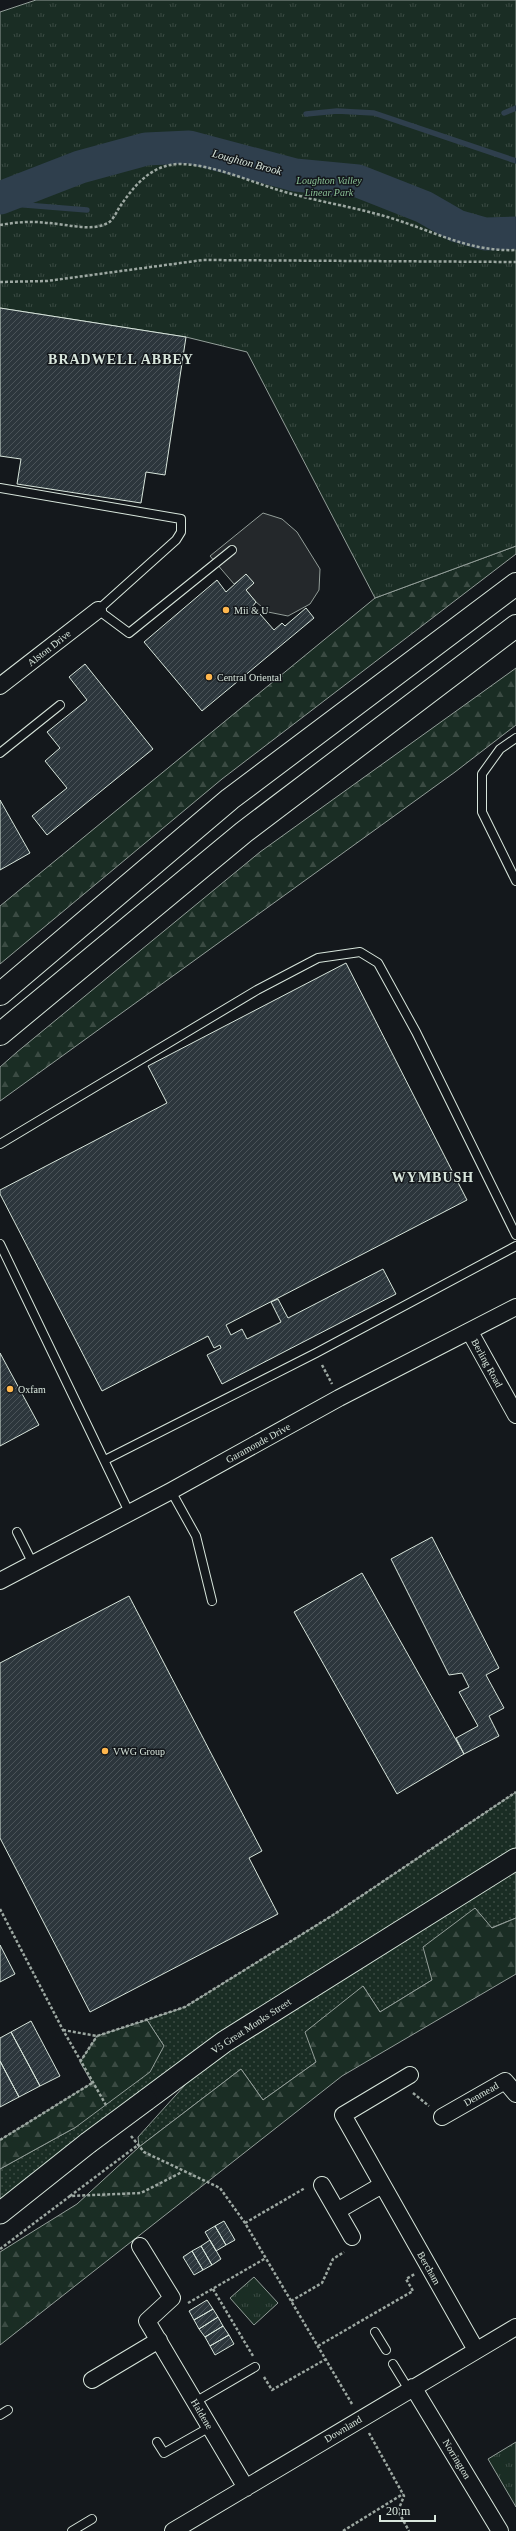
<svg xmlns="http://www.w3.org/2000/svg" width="516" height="2531" viewBox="0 0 516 2531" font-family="Georgia,serif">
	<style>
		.grass { fill: url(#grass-dots); stroke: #939e99 }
		.forest { fill: url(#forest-firs); stroke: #939e99 }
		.park { fill: url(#park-tufts); stroke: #939e99 }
		.parking { fill: #24282b; stroke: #939e99 }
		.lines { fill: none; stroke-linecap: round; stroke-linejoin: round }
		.stream { stroke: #2f3f4d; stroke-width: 5.5 }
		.river { stroke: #2f3f4d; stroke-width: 33 }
		.building { fill: url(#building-hatch); stroke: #d8e6dc }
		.service-casing { stroke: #d8e6dc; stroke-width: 10 }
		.minor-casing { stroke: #d8e6dc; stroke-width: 18 }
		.tertiary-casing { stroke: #d8e6dc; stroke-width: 23 }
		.trunk-casing { stroke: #d8e6dc; stroke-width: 24 }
		.path { stroke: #9da8a2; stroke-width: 2.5; stroke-dasharray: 3 2; stroke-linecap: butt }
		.service { stroke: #14181c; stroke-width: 8 }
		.minor { stroke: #14181c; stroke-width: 16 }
		.tertiary { stroke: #14181c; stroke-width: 21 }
		.trunk { stroke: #14181c; stroke-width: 22 }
		.tertiary-bridge-casing { stroke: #d8e6dc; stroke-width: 23; stroke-linecap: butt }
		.tertiary-bridge { stroke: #14181c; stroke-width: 21 }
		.poi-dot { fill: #ffb74d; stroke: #14181c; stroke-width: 1.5 }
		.labels { text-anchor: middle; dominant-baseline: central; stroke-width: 3; stroke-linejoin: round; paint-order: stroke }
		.park-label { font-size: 10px; font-style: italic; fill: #8ac095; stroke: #14181c }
		.poi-label { font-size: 10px; fill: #d8e6dc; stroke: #14181c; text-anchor: start }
		.street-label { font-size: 10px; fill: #d8e6dc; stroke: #14181c }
		.water-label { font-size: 11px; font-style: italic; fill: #d8e6dc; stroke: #14181c }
		.district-label { font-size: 14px; font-weight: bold; letter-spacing: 1px; fill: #d8e6dc; stroke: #14181c }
	</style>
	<defs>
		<pattern id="grass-dots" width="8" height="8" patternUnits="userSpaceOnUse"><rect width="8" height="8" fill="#1a2d24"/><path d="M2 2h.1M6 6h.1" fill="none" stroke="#3b4b43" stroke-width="1.8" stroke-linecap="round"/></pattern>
		<pattern id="forest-firs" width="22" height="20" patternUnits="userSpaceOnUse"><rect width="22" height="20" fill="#1a2d24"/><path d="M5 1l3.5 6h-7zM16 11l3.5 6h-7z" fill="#3b4b43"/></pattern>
		<pattern id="park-tufts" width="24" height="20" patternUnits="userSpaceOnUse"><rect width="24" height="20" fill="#1a2d24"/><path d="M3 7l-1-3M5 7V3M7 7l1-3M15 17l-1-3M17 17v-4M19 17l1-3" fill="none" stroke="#3b4b43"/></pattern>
		<pattern id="building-hatch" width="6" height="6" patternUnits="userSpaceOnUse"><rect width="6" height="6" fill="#2c363c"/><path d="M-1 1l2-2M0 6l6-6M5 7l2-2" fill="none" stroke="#4a5358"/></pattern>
	</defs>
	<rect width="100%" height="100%" fill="#14181c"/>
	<!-- grass -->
	<path class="grass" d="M516,1792V1918L491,1928L475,1908L432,1980L380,2012L363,1986L316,2062L263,2100L241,2069L139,2147L138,2137L222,2044L0,2213V2169L76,2127L164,2046L147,2020L185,2007L333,1915Z"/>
	<!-- forest -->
	<path class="forest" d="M516,546V554L222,779L0,964V906L375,598Z
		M516,668V725L455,772L0,1101V1067L17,1052L260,852Z
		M475,1908L492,1928L516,1918V1974L342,2076L0,2345V2252L77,2204L139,2147L241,2069L263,2100L316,2062L305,2032L363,1986L380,2012L432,1980L423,1947Z
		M147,2020L164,2046L150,2072L76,2127L0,2169V2140L92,2083L80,2062L97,2036Z"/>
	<!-- park -->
	<path class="park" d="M36,0H516V546L375,598L247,352L186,337L0,308V12Z
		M254,2277L278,2303L254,2325L230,2298Z
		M516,2442V2507L488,2459Z"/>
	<!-- parking -->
	<path class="parking" d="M263,513L282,519L297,532L320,569L319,590L310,604L288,616L268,612L256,602L246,590L254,583L246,575L234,584L210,556Z"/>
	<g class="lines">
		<!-- stream -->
		<path class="stream" d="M504,113L516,108
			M306,114L337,111L374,113L516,161
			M0,203L87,210"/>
		<!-- river -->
		<path class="river" d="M0,198L80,167L146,149L189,147L295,175L358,181L424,207L457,226L485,234L516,233"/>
	</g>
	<!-- building -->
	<path class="building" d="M0,308L186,337L165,475L146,472L141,503L17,484L21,459L0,456Z
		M246,574L254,583L246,590L256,602L253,606L274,630L282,623L285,626L306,608L314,618L202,711L144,642L217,580L226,592Z
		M85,664L153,749L47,835L32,816L67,788L45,761L60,748L47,732L87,700L69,677Z
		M0,800L30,853L0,870Z
		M346,963L467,1200L226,1325L231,1335L242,1329L247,1339L281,1322L271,1302L278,1299L288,1318L383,1269L396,1294L222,1384L207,1355L221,1348L220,1345L214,1348L208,1336L102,1391L0,1194V1190L167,1103L148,1066Z
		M0,1353L39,1425L0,1446Z
		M432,1537L499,1668L486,1675L504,1708L489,1716L499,1736L464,1754L456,1738L478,1726L459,1692L469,1687L462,1673L449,1675L391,1559Z
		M362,1573L464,1754L397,1794L294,1612Z
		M129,1596L262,1851L249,1858L278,1914L90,2012L0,1838V1663Z
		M0,1945L15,1974L0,1982Z
		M31,2021L60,2076L40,2086L11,2032Z
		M11,2032L40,2086L19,2097L0,2061V2038Z
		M0,2061L19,2097L0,2107Z
		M224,2221L235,2240L226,2245L215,2226Z
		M215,2226L226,2245L216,2251L205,2232Z
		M210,2240L221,2259L212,2265L201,2246Z
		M201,2246L212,2265L203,2270L192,2251Z
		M192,2251L203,2270L194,2275L183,2257Z
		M207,2300L213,2309L194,2320L189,2311Z
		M213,2309L218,2317L199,2329L194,2320Z
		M218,2317L223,2326L205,2337L199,2329Z
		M223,2326L229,2335L210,2346L205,2337Z
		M229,2335L234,2344L215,2355L210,2346Z"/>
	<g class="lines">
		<!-- service casing -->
		<g class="service-casing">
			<path id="service" d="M0,488L181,519V532L176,540L98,610L129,633L232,550
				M516,738L500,749L482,774V812L516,881
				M0,753L60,705
				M0,1144L257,990L318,958L360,952L378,963L416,1032L516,1235
				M0,1244L129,1512
				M105,1460L316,1353L516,1246
				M171,1491L196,1536L212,1601
				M17,1532L33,1564
				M375,2332L386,2350
				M393,2364L409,2390
				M195,2402L255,2367
				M0,2415L8,2410
				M157,2442L164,2453L210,2427
				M72,2531L92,2519"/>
		</g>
		<!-- minor casing -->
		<g class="minor-casing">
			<path id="minor" d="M0,686L98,610
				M470,1332L516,1415
				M0,1581L171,1491L339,1398L516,1307
				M410,2075L343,2115L476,2350
				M442,2117L505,2081L516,2094
				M322,2185L337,2211
				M352,2237L337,2211L382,2185
				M140,2246L172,2298L147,2321L246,2488
				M92,2380L159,2340
				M413,2387L500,2531
				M173,2531L516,2327"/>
		</g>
		<!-- tertiary casing -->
		<g class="tertiary-casing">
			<path id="tertiary" d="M146,2100L224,2042L516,1859
				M0,2213L88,2143"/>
		</g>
		<!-- trunk casing -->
		<g class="trunk-casing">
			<path id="trunk" d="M0,994L230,799L516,584
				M0,1034L244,832L516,626"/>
		</g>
		<!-- path -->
		<path class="path" d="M0,225C16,222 32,221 48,223C67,224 91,232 108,223C113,220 116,213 119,208C133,187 151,164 180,164C216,165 250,182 285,192C323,203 362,208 400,221C439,234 473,252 516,250
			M0,282L47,281L203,260L516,262
			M322,1365L332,1384
			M0,1909L63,2030L106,2105
			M63,2030L97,2036L185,2007L333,1915L516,1792
			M80,2062L97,2036
			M413,2093L429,2106
			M131,2136L144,2152L220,2188L245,2223L352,2404
			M0,2140L92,2083
			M70,2196L138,2145
			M245,2223L305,2188
			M0,2249L70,2196L141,2193L182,2172
			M213,2289L253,2356
			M291,2301L322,2283L333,2259L344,2252
			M188,2303L266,2258
			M318,2346L413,2291L406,2279L415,2274
			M264,2377L272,2390L326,2359
			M369,2433L404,2496L398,2511L409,2531
			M343,2531L403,2494"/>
		<!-- service -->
		<use href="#service" class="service"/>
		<!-- minor -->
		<use href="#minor" class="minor"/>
		<!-- tertiary -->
		<use href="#tertiary" class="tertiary"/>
		<!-- trunk -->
		<use href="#trunk" class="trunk"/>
		<!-- tertiary-bridge casing -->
		<g class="tertiary-bridge-casing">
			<path id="tertiary-bridge" d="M88,2143L146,2100"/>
		</g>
		<!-- tertiary-bridge -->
		<use href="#tertiary-bridge" class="tertiary-bridge"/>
	</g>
	<!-- markers -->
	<g class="poi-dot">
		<circle cx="226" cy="610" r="4"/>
		<circle cx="209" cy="677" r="4"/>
		<circle cx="10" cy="1389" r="4"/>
		<circle cx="105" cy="1751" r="4"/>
	</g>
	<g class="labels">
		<!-- park labels -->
		<g class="park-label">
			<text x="329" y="180">Loughton Valley<tspan x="329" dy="12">Linear Park</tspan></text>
		</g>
		<!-- poi labels -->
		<g class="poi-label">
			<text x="234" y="610">Mii &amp; U</text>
			<text x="217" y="677">Central Oriental</text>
			<text x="18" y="1389">Oxfam</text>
			<text x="113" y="1751">VWG Group</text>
		</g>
		<!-- street labels -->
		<g class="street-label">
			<text transform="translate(49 648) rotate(-38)">Alston Drive</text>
			<text transform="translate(487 1363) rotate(61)">Berling Road</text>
			<text transform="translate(258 1443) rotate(-29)">Garamonde Drive</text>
			<text transform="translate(251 2026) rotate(-33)">V5 Great Monks Street</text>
			<text transform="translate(481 2094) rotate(-30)">Denmead</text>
			<text transform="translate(429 2268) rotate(60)">Bercham</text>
			<text transform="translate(202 2414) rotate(59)">Haldene</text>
			<text transform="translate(343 2429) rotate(-31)">Downland</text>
			<text transform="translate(457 2459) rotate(59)">Norrington</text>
		</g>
		<!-- water labels -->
		<g class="water-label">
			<text transform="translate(247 162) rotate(15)">Loughton Brook</text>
		</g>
		<!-- district labels -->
		<g class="district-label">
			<text x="121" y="359">BRADWELL ABBEY</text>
			<text x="433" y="1177">WYMBUSH</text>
		</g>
	</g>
	<!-- scale -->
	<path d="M380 2515v6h55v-6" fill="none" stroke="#d8e6dc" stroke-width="2"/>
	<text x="386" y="2515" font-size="12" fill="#d8e6dc" stroke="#14181c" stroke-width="3" paint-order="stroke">20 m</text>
</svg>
